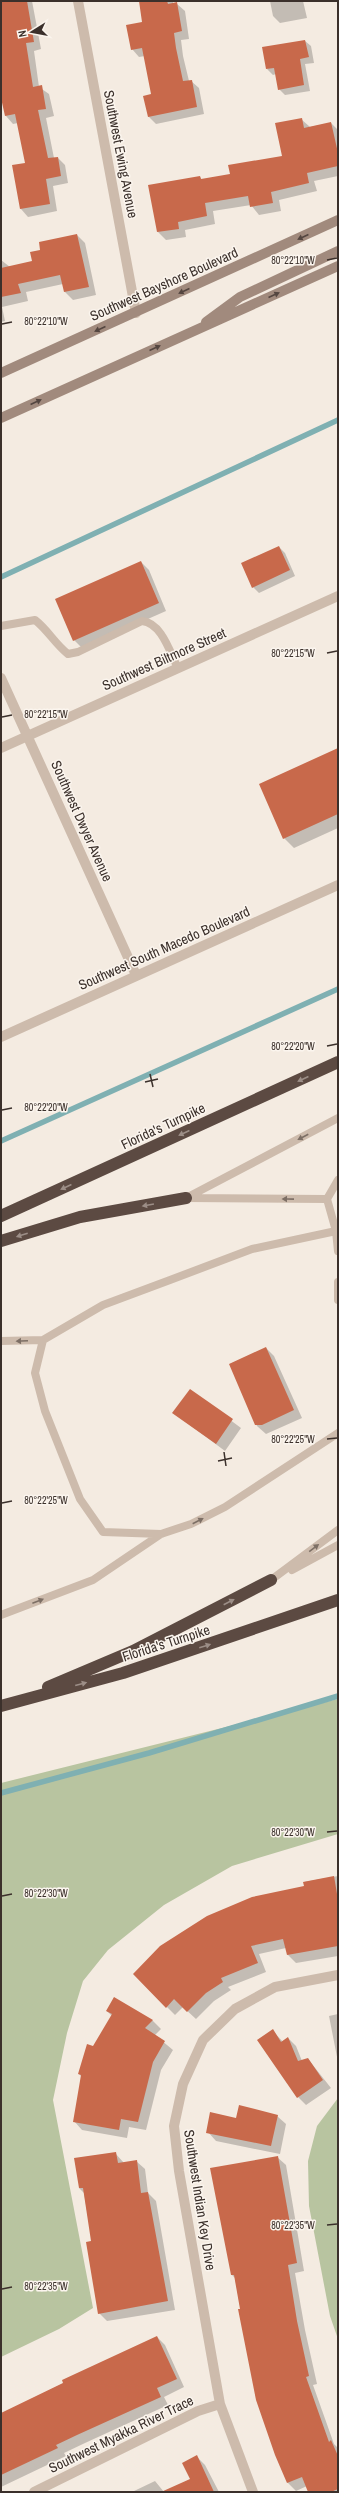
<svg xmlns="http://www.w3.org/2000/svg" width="339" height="2493" font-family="'Archivo Narrow',sans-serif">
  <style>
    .green { fill: #b8c4a0 }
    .shadow { fill: #0003 }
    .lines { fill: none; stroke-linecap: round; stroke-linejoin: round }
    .stream { stroke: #7fb0b2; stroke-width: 5.5 }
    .building { fill: #c8694b }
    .service { stroke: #cdbbac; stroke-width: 8 }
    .minor { stroke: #cdbbac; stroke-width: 10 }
    .secondary { stroke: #a18a7d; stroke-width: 10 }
    .motorway { stroke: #5c4a42; stroke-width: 12 }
    .oneway { fill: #544640 }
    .oneway2 { fill: #9c8e87 }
    .oneway3 { fill: #7d6f65 }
    .ticks { fill: none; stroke: #3b302b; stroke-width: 1.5 }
    .labels { text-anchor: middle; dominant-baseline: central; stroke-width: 3; stroke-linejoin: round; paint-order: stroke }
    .street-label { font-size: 14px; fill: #3b302b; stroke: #fbf5ee }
    .ticks-label { font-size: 10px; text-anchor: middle; fill: #3b302b; stroke: #fbf5ee; stroke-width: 3; stroke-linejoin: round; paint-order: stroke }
  </style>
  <rect width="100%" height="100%" fill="#f4ebe1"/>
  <path class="green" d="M 338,1699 L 338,1834 L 232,1866 L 164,1905 L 108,1950 L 83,1981 L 67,2033 L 53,2100 L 93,2308 L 59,2329 L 1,2357 L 1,1783 Z
    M 338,2098 L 338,2339 L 330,2316 L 309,2206 L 308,2161 L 317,2126 Z"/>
  <path class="shadow" d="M 1,1 L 32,1 L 41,49 L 34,51 L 39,87 L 49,94 L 54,116 L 46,118 L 54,158 L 58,158 L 65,165 L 68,183 L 53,186 L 57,211 L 28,217 L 21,209 L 26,163 L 18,123 L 13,124 L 6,116 L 1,89 Z
    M 140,1 L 173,1 L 173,4 L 177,4 L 185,11 L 189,39 L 181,40 L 183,56 L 189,81 L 191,81 L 199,88 L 204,114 L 156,124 L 148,116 L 152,95 L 145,56 L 139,57 L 132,49 L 144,23 Z
    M 270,1 L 303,1 L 307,18 L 280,23 L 273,16 Z
    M 305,41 L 311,46 L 314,63 L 305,64 L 310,91 L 285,95 L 279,89 L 276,74 L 273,75 L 267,69 Z
    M 301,119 L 310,127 L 331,123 L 338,130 L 338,176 L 314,181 L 317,191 L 279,200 L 281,211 L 259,215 L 251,205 L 213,211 L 215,224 L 185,230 L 186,237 L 166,240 L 158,232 L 150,186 L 200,177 L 202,180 L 231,175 L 283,157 Z
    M 77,235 L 85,243 L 96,295 L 73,300 L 65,292 L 63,284 L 26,292 L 28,301 L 2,307 L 5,321 L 1,322 L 1,260 L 10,267 L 33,262 L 42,251 Z
    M 279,547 L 285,553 L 295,576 L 259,593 L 253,587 Z
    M 141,562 L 149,570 L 166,611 L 82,648 L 74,640 Z
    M 338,749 L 338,828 L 294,848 L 284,838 Z
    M 266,1348 L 274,1356 L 302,1418 L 266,1434 L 257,1426 L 230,1364 Z
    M 190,1390 L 241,1428 L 225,1451 L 174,1413 Z
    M 338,1876 L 338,1956 L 296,1963 L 288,1955 L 286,1948 L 259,1954 L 266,1972 L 228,1987 L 231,1990 L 214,2001 L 196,2019 L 183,2007 L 175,2015 L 134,1974 L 305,1887 L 304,1882 Z
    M 114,1998 L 153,2021 L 161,2029 L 155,2035 L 173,2050 L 161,2070 L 146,2130 L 129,2127 L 127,2138 L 82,2130 L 74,2121 L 82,2077 L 79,2074 L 112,2016 L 107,2011 Z
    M 338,2014 L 338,2062 L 329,2016 Z
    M 273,2031 L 283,2042 L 288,2038 L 296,2046 L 302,2061 L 308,2059 L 331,2088 L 306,2105 L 298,2097 Z
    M 277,2116 L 286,2124 L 280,2154 L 216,2141 L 208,2132 Z
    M 115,2153 L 124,2163 L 136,2161 L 145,2169 L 148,2193 L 156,2201 L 175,2310 L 107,2321 L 99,2313 L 92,2241 L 84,2193 L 79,2188 Z
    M 277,2157 L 286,2165 L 304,2271 L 295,2273 L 305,2330 L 317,2384 L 313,2385 L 334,2444 L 338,2448 L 338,2492 L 309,2492 L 307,2486 L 296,2491 L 288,2483 L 257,2400 L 235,2278 L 232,2275 Z
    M 157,2337 L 165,2345 L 184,2387 L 164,2397 L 168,2405 L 85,2443 L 64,2453 L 66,2456 L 1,2487 L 1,2414 Z
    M 197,2457 L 205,2465 L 219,2492 L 132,2492 L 155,2481 L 164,2492 L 191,2479 Z"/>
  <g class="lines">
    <path class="stream" d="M 1,577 L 338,420
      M 1,1141 L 338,989
      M 1,1793 L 149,1753 L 338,1696"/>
  </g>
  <path class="building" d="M 1,1 L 27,1 L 34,42 L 26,43 L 33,87 L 42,85 L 46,109 L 38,110 L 48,158 L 58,157 L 61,176 L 46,179 L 50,204 L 20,209 L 12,165 L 25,163 L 15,114 L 5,116 L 1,98 Z
    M 139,1 L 167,1 L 168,4 L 177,2 L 182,31 L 174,33 L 176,48 L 183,81 L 192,80 L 197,107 L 148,117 L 143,96 L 151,94 L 142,48 L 131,50 L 126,25 L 142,22 Z
    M 305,40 L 309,57 L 300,59 L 304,85 L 278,90 L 274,68 L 266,69 L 262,47 Z
    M 302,118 L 304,128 L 331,122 L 338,153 L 338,166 L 307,173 L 309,183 L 271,192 L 273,203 L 250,207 L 248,196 L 205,203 L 207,216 L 178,222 L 179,229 L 157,232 L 148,185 L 200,176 L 201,179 L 230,174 L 228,165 L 282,156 L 275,123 Z
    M 77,234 L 89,287 L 64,292 L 60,275 L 18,284 L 21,293 L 1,297 L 1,268 L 32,261 L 30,252 L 40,250 L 39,242 Z
    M 279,546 L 290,570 L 252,588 L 241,563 Z
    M 141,561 L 159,603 L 73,641 L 55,599 Z
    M 338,748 L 338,814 L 283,839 L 259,784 Z
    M 266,1347 L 294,1410 L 262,1425 L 255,1425 L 229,1364 Z
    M 190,1389 L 233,1419 L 216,1444 L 172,1413 Z
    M 334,1876 L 338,1900 L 338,1946 L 287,1955 L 283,1939 L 251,1946 L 258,1963 L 221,1978 L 223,1982 L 206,1993 L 187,2012 L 174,1999 L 166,2008 L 133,1974 L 160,1946 L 207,1916 L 252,1897 L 304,1886 L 303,1882 Z
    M 114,1997 L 153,2020 L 145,2028 L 165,2041 L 153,2062 L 138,2122 L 121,2119 L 119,2130 L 73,2122 L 81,2075 L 78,2074 L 87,2044 L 93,2046 L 112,2014 L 106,2011 Z
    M 273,2029 L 281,2042 L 288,2037 L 298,2061 L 308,2058 L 323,2080 L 297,2098 L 257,2040 Z
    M 239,2105 L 278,2115 L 271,2146 L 206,2133 L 210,2112 L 236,2118 Z
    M 116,2152 L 118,2163 L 137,2160 L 141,2193 L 148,2192 L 168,2301 L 98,2314 L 86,2242 L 91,2241 L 83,2188 L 79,2188 L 74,2158 Z
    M 278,2156 L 297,2263 L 288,2265 L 297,2321 L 309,2376 L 306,2377 L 329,2442 L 331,2440 L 338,2456 L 338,2489 L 331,2492 L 308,2492 L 302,2477 L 287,2483 L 275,2455 L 256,2400 L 238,2309 L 240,2309 L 234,2275 L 231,2275 L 210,2168 Z
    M 157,2336 L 177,2379 L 157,2388 L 161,2397 L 77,2435 L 56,2445 L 58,2448 L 1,2475 L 1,2413 L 63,2383 L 62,2380 Z
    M 197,2455 L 214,2492 L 161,2492 L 190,2479 L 182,2463 Z"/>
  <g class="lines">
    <path class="service" d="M 1,626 L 35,620 C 48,630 55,644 68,654 L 78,652 L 142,621 C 162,623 170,653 178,668
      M 338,1180 L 327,1199 L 336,1231 L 338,1251
      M 186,1198 L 338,1118
      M 187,1198 L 327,1199
      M 338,1282 L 338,1300
      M 1,1341 L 43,1340
      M 161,1534 L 103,1532 L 80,1499 L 45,1411 L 35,1373 L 43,1340 L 103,1305 L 170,1280 L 252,1249 L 336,1231
      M 292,1570 L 338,1545
      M 271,1580 L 338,1530
      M 1,1615 L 93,1580 L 161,1534 L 191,1524 L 225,1507 L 338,1433"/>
    <path class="minor" d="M 78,1 L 136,313
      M 1,678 L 136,975
      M 1,748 L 338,596
      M 1,1037 L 338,885
      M 34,2492 L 198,2411 L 220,2404
      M 253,2492 L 220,2404 L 179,2171 L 174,2126 L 183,2084 L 203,2040 L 235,2009 L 275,1987 L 338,1975"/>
    <path class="secondary" d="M 206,322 L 240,297 L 338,251
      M 1,373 L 338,220
      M 1,418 L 338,266"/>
    <path class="motorway" d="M 1,1216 L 338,1062
      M 1,1241 L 80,1217 L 186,1198
      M 48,1687 L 133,1651 L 271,1580
      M 1,1706 L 123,1673 L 338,1600"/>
  </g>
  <defs><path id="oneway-solid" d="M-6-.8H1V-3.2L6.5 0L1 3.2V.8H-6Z"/></defs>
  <g class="oneway">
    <use href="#oneway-solid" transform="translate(303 237) rotate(155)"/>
    <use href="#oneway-solid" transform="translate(184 291) rotate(155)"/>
    <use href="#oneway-solid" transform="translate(274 295) rotate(-24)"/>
    <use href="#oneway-solid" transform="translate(100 329) rotate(156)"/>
    <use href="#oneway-solid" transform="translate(155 348) rotate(-24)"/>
    <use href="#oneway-solid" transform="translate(36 402) rotate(-25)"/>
  </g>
  <g class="oneway2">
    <use href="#oneway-solid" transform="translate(303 1079) rotate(155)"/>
    <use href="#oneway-solid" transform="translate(184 1133) rotate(155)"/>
    <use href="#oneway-solid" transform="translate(66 1187) rotate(155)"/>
    <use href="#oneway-solid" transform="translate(148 1205) rotate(170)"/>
    <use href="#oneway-solid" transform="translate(22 1235) rotate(163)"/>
    <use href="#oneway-solid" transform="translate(229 1602) rotate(-27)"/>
    <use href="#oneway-solid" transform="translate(205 1646) rotate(-18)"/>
    <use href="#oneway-solid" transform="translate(81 1684) rotate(-15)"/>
  </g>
  <g class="oneway3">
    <use href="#oneway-solid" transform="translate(303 1137) rotate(152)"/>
    <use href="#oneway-solid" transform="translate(288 1199) rotate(-179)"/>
    <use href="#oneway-solid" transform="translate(22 1341) rotate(178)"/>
    <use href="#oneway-solid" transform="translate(198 1521) rotate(-27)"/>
    <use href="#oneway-solid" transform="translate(314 1548) rotate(-37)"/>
    <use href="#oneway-solid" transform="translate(38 1601) rotate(-21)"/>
  </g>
  <path class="ticks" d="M 327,260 L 337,258M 2,324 L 12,322M 327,653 L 337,651M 2,717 L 12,715M 327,1046 L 337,1044M 150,1074 L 153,1087M 145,1082 L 158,1079M 2,1110 L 12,1108M 327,1439 L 337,1438M 224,1452 L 226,1466M 218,1461 L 232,1458M 2,1503 L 12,1501M 327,1832 L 337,1831M 2,1896 L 12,1894M 327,2225 L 337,2224M 2,2289 L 12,2287"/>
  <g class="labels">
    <g class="street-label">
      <text transform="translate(121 154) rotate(79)">Southwest Ewing Avenue</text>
      <text transform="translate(164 284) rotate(-24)">Southwest Bayshore Boulevard</text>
      <text transform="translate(164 659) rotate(-24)">Southwest Biltmore Street</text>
      <text transform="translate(82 821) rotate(66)">Southwest Dwyer Avenue</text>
      <text transform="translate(164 948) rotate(-24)">Southwest South Macedo Boulevard</text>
      <text transform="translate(163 1126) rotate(-25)">Florida's Turnpike</text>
      <text transform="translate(166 1643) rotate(-18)">Florida's Turnpike</text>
      <text transform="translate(200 2200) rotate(81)">Southwest Indian Key Drive</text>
      <text transform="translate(121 2434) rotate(-26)">Southwest Myakka River Trace</text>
    </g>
  </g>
  <g class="ticks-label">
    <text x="293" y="264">80°22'10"W</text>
    <text x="46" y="325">80°22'10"W</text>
    <text x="293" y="657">80°22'15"W</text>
    <text x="46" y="718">80°22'15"W</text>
    <text x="293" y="1050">80°22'20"W</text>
    <text x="46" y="1111">80°22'20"W</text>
    <text x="293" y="1443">80°22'25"W</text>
    <text x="46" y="1504">80°22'25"W</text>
    <text x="293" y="1836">80°22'30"W</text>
    <text x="46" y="1897">80°22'30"W</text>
    <text x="293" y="2229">80°22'35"W</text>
    <text x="46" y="2290">80°22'35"W</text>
  </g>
  <rect width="339" height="2493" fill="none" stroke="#3b302b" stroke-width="4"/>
  <g transform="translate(32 32) rotate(259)" stroke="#fbf5ee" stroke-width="3" paint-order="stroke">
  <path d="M0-3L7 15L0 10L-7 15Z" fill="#3b302b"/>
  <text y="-6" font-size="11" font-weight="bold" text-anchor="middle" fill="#3b302b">N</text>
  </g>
</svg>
